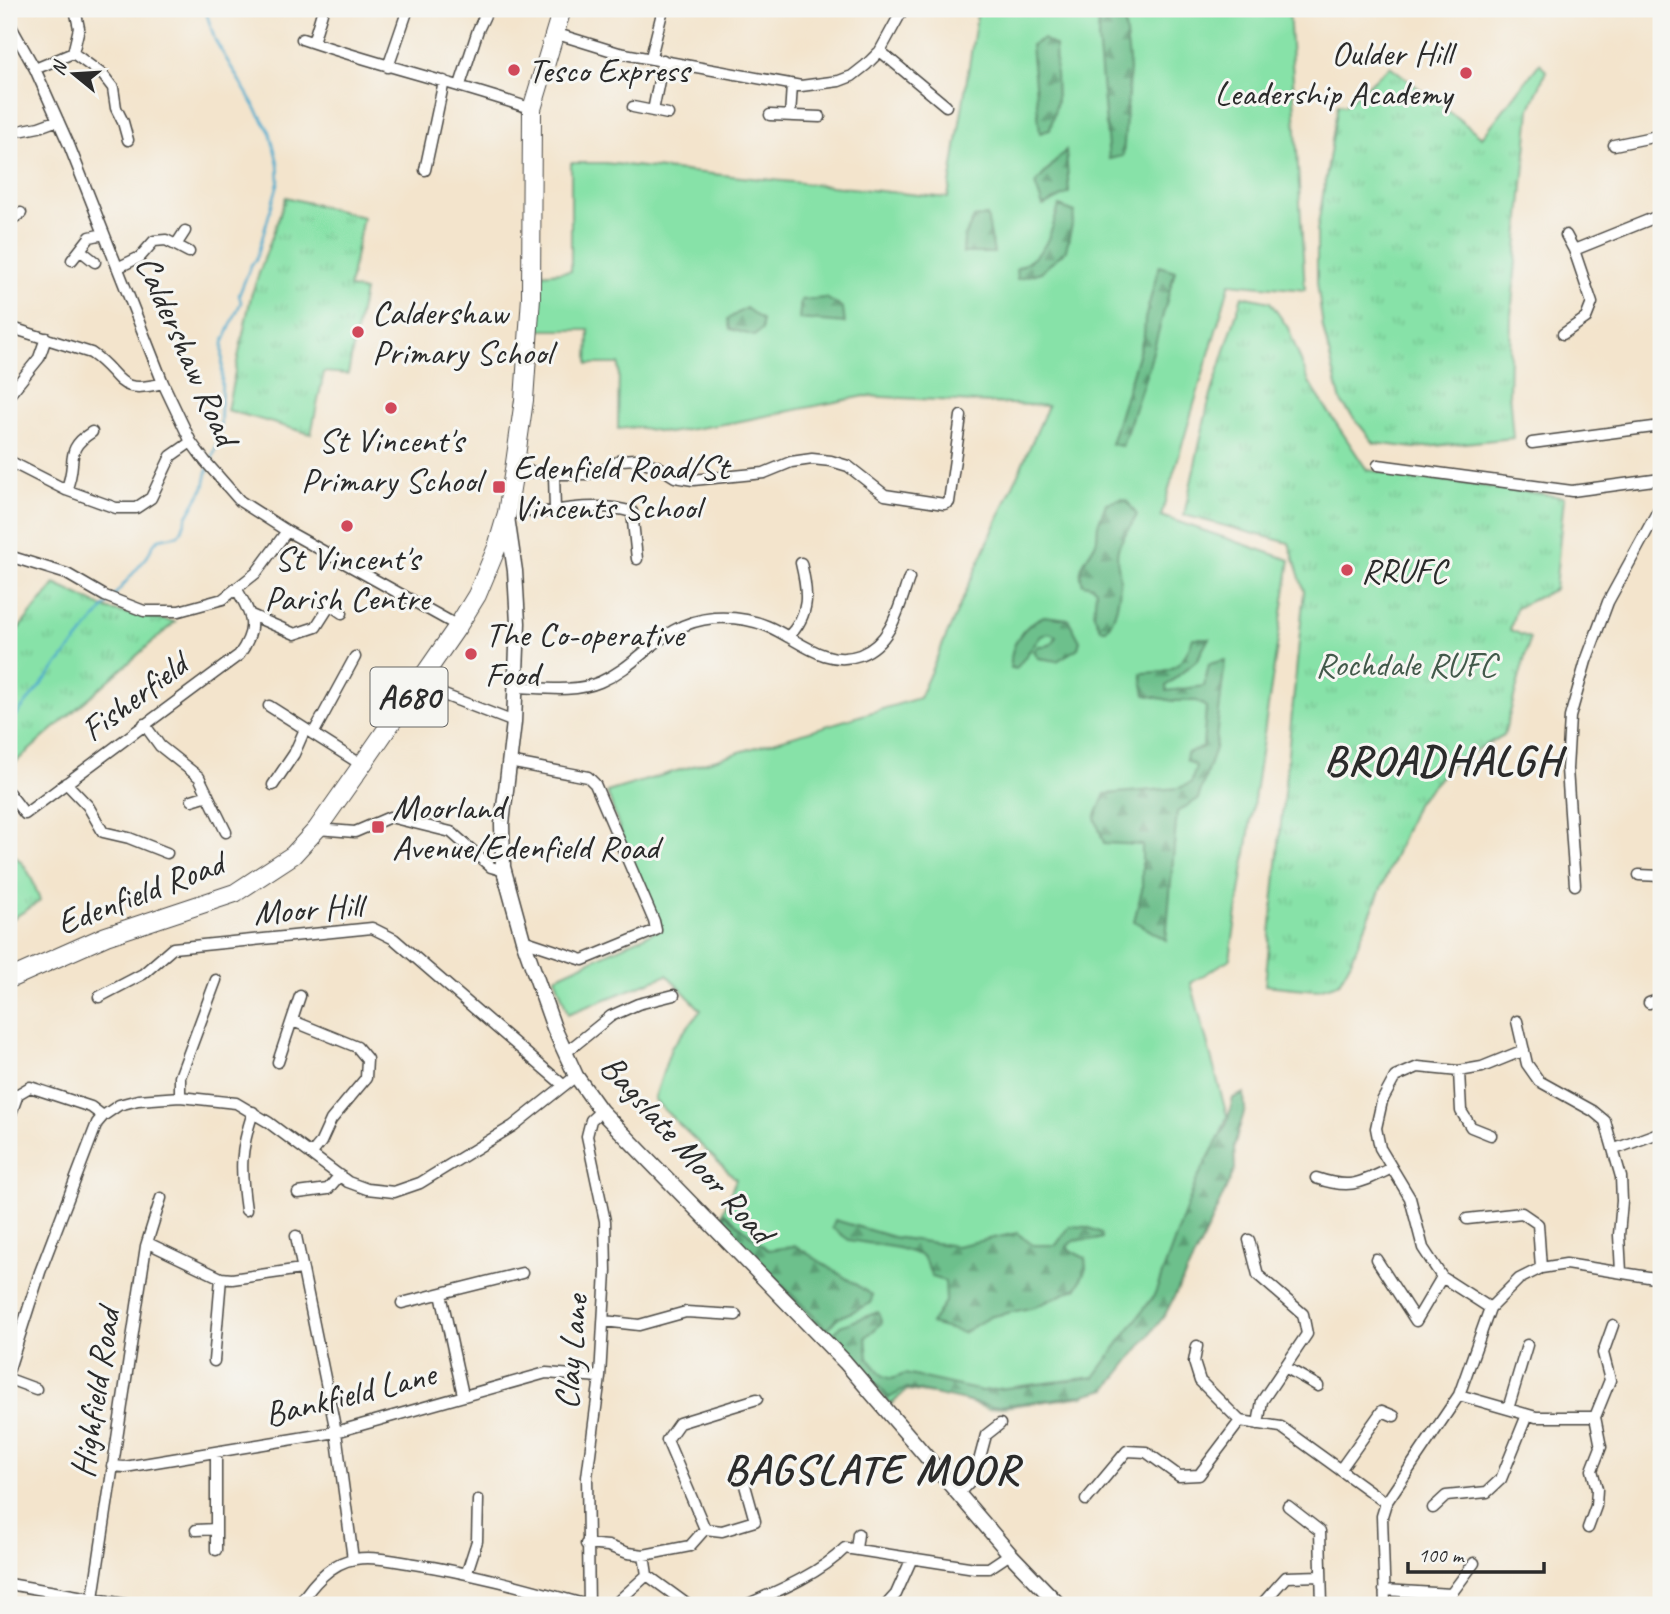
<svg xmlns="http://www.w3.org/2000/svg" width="1670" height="1614" font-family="Caveat,sans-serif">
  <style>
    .grass { fill: #87e2a8; stroke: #59866a; stroke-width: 2 }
    .forest { fill: url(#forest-firs); stroke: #4c765c; stroke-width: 2 }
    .park { fill: url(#park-tufts); stroke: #59866a; stroke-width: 2 }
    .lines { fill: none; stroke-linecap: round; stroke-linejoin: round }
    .stream { stroke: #4eaacc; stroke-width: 2.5 }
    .minor-casing { stroke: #494743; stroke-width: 13 }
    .tertiary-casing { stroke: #494743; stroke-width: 17 }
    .primary-casing { stroke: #494743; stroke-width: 20 }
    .minor { stroke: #fff; stroke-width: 10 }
    .tertiary { stroke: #fff; stroke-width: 14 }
    .primary { stroke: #fff; stroke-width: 18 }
    .poi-dot { fill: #d1495b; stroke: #f6f6f2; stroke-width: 2.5 }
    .labels { text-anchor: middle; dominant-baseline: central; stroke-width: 6; stroke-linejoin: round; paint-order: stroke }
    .shield { fill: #f6f6f2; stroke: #686867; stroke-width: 2 }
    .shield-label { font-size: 33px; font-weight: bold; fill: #2b2b2b }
    .poi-label { font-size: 35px; fill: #2b2b2b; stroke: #f6f6f2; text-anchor: start }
    .street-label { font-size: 35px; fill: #2b2b2b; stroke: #f6f6f2 }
    .park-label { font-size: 35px; fill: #42594a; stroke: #f6f6f2 }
    .district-label { font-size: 42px; font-weight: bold; letter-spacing: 2px; fill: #2b2b2b; stroke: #f6f6f2 }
  </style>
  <defs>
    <pattern id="forest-firs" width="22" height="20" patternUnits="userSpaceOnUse" patternTransform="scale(1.75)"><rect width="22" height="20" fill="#6dc08c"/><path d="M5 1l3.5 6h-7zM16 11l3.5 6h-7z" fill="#5a9c73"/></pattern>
    <pattern id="park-tufts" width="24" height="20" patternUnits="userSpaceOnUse" patternTransform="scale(1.75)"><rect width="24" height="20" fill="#87e2a8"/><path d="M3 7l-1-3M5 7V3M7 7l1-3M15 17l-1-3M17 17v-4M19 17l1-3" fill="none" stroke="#75c291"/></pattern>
  </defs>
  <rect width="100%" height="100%" fill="#f6f6f2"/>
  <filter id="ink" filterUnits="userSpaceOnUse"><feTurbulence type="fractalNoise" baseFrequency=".0143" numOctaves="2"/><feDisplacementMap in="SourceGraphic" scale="14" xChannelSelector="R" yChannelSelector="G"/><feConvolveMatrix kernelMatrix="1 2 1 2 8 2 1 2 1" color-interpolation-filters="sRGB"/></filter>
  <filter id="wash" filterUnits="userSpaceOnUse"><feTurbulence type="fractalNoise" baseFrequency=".00686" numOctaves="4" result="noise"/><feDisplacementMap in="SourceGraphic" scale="28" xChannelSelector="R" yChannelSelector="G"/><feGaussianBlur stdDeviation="1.57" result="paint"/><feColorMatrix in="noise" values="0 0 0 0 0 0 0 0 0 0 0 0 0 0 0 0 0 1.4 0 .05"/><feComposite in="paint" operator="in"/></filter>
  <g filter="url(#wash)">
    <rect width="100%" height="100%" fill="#f3e4cc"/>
    <path class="grass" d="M 978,9 L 1289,9 L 1305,290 L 1230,283 L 1161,516 L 1290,560 L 1230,959 L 1191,983 L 1227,1116 L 1163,1293 L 1085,1396 L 988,1409 L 957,1398 L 907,1390 L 891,1404 L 719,1222 L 736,1179 L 654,1100 L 671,1048 L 701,1010 L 667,975 L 568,1014 L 555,977 L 660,929 L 638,882 L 607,792 L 919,698 L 1048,406 L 865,396 L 736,422 L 668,433 L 636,427 L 618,429 L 619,364 L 588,364 L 589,330 L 539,330 L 539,274 L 571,271 L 571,163 L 605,163 L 948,198 Z"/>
    <path class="forest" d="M 1099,9 L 1123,9 L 1130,69 L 1123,156 L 1109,159 L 1098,38 Z
      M 1043,39 L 1055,46 L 1057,101 L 1050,130 L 1040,133 L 1031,45 Z
      M 1066,150 L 1069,193 L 1043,206 L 1035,184 Z
      M 1059,206 L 1075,212 L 1066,250 L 1041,272 L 1017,279 L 1016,269 C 1048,253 1049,238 1059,206 Z
      M 987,216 L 994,253 L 963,253 L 964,238 L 974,218 Z
      M 1159,266 L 1175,271 L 1149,366 L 1122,446 L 1111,444 L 1144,335 L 1145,319 Z
      M 826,298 L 843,308 L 845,323 L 799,319 L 801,300 Z
      M 746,308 L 762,320 L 762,330 L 754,336 L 730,329 L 728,319 Z
      M 1122,499 L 1127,501 L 1137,515 C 1131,527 1122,536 1118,549 C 1115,561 1120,570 1120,582 C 1120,596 1116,619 1106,629 L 1101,629 L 1094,615 L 1096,590 L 1092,586 L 1083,584 C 1075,567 1089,557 1096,542 C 1098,537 1097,531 1098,525 C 1100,518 1104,510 1106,503 Z
      M 1044,616 L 1068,619 L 1080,641 L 1078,648 L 1057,661 L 1038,658 L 1034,651 L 1038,646 C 1048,646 1053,646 1056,636 L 1049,633 L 1041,636 L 1016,669 L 1011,668 C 1009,645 1023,625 1044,616 Z
      M 1193,638 L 1209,638 L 1197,660 L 1166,686 L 1167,691 L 1204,686 L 1209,664 L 1225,660 L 1215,748 L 1198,799 L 1177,812 L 1166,940 L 1134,921 L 1142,890 L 1142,845 L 1104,843 L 1095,818 L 1105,794 L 1179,788 L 1191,783 L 1196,766 L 1186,760 L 1187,753 L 1203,747 L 1206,707 L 1196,701 L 1173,701 L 1145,695 L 1141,673 C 1172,673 1183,667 1193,638 Z
      M 1244,1093 L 1245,1109 L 1234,1146 L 1235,1169 L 1200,1246 L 1165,1315 L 1107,1389 L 1083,1395 L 992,1407 L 907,1388 L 889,1398 L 833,1335 L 840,1326 L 878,1312 L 882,1323 L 866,1337 L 868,1358 L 883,1376 L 891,1379 L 905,1374 L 982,1391 L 1094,1377 L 1155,1294 L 1197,1179 L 1227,1123 L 1233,1098 Z
      M 725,1213 L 768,1250 L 796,1246 L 872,1295 L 871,1303 L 836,1319 L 827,1330 L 719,1222 Z
      M 835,1220 L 893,1237 L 956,1246 L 1017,1233 L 1033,1245 L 1056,1245 L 1070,1226 L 1087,1227 L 1101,1233 L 1102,1238 C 1089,1244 1078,1233 1067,1247 L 1071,1251 L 1085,1258 L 1086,1268 L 1077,1288 L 1035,1307 L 989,1317 L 963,1333 L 931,1324 L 946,1300 L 945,1281 L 932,1277 L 923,1256 L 898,1248 L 849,1240 L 832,1228 Z"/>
    <path class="park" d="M 1540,63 L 1546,71 L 1530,109 L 1511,316 L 1509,392 L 1513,438 L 1415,448 L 1374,443 L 1341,402 L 1323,328 L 1317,282 L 1317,231 L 1338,104 L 1345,105 L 1390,66 L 1482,137 Z
      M 286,197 L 363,217 L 349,288 L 364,291 L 348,374 L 324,372 L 311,434 L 227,410 L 251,296 Z
      M 1242,296 L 1270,302 L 1288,328 L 1309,382 L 1367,470 L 1564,497 L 1555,589 L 1516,608 L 1510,630 L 1530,638 L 1504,735 L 1454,762 L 1417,802 L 1351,961 L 1339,983 L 1315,990 L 1265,985 L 1304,591 L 1289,543 L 1184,515 L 1208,405 Z
      M 55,584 L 109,610 L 175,622 L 9,768 L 9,625 L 16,632 Z
      M 9,853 C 27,861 34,883 40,901 L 9,921 Z"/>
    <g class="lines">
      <path class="stream" d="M 205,9 L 215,40 L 270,132 L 278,163 L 279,180 L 256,260 L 251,265 L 239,295 L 241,302 L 223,343 L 220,436 L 211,462
        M 113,597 L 147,557 L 154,543 L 159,539 L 178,535 L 182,530 L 187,516 L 204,487 L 208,468
        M 9,724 L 109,602"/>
    </g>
  </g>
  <g filter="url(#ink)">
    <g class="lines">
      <g class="minor-casing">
        <path id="minor" d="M 9,23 L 35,69 L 69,145 L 163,383 L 191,442 L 205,461 L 240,501 L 287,531 L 458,626
          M 554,33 L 619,53 L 801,86 L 839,81 L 852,76 L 866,65 L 880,51 L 903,9
          M 302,39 C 378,65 456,83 532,109
          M 313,42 L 323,9
          M 880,51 L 946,106
          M 73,53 L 79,28 L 75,9
          M 651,57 L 663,9
          M 388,67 L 408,9
          M 35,69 L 73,53 L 103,75 L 113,88 L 116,108 L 123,122 L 128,140
          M 460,85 L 478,30 L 488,9
          M 633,107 L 668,114
          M 653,111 L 663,60
          M 770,115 L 820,117
          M 790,116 L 792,85
          M 9,133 L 39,127 L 58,120
          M 1614,145 L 1657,136 L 1661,151
          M 425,170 L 444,81
          M 9,221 L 21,213
          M 1566,235 L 1574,250
          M 176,245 L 185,231
          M 80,250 L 95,262
          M 72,260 L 90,237 L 104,234
          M 119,267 L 140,257 L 154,241 L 166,240 L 189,252
          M 9,327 L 91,353 C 124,375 114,396 163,383
          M 1563,334 L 1586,318 L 1592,303 L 1574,250 L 1661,215
          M 10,394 L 39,358 L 46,338
          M 1532,443 L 1661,426
          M 9,461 L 66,490 L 116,508 L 136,508 L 151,498 L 171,456 L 191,442
          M 1378,465 L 1572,491 L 1661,479
          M 514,470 L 554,474 L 587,474 L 606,469 L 621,460 L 635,459 L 659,467 L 675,477 L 693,480 L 764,473 L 791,462 L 812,459 L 831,461 L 848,466 L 885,495 L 944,504 L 949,502 L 961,416
          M 554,474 L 555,510
          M 66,490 C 79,461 62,451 92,432
          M 534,514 C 564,509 602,502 632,512 L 637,559
          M 9,556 L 67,574 L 105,596 L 144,611 L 179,611 L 223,599 L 256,573 L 287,531
          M 323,600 L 342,613
          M 251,615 L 295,634 L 316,627 L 330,605
          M 788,637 C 811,614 808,592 801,563
          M 418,685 L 514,722
          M 516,687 C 543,688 574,693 600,682 C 644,663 660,623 714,618 C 732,617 750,619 767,626 C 797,638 824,668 860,655 C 892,643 899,607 909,578
          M 269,706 L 362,765
          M 144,724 L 160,746 L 199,777 L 226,832
          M 313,734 L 355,657
          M 509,762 L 588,777 L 595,784 L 654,921 L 656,930 L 583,960 L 523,940
          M 66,783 L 88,806 L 103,832 L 129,838 L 167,853
          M 273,785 L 294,754 L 305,729
          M 9,793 L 25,814 L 239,655 C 259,627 252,616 236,588
          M 192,800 L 208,795
          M 317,829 L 355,832 L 390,817 L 451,832 L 491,867 L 498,869 L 503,867
          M 1639,875 L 1661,876
          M 1575,885 L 1567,769 L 1570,717 L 1586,661 L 1608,602 L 1661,505
          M 99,997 L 143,974 L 173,948 L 372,928 L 394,939 L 563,1085
          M 1649,1003 L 1661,999
          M 293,1021 L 357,1047 L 367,1059 L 366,1078 L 331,1120 L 321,1142 L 312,1153
          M 1517,1021 L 1527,1064 L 1539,1081 L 1593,1111 L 1605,1121 L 1621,1177 L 1622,1201 L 1619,1235 L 1621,1272
          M 565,1053 L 611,1016 L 638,1004 L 674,995
          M 278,1062 L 300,996
          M 1459,1071 L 1461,1111 L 1471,1127 L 1491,1135
          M 180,1097 L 180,1077 L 216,980
          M 9,1119 L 18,1094 L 30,1087 L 91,1107 L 103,1116
          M 1615,1149 L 1661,1132
          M 1316,1178 C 1351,1190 1360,1183 1392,1168
          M 298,1193 L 328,1189 L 340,1175
          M 246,1210 C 240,1168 240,1152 253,1112
          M 1467,1219 L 1522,1213 L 1538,1224 L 1541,1268
          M 296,1236 L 336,1432 L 353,1559
          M 1249,1240 L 1258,1275 L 1303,1314 L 1307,1334 L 1262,1401 L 1258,1424
          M 148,1243 L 221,1278 L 232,1279 L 301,1269
          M 1376,1259 L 1416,1321 L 1442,1277
          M 441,1294 L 463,1395
          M 402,1303 L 522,1273
          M 1490,1308 L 1442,1277 L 1423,1248 L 1410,1198 L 1380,1148 L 1376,1128 L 1382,1101 L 1395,1077 L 1418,1067 L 1459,1071 L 1482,1067 L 1524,1050
          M 604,1321 L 639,1325 L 686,1312 L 736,1315
          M 1197,1346 L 1194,1362 L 1200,1381 L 1240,1421
          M 214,1361 L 221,1278
          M 1285,1367 L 1318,1386
          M 9,1369 L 40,1272 L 97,1123 L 103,1116 L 119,1105 L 138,1100 L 180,1097 L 236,1103 L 268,1122 L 348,1182 L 367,1189 L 394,1192 L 420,1183 L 513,1126 L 576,1076
          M 9,1379 L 36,1389
          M 1459,1395 L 1536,1417 L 1595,1417
          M 1508,1409 L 1527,1345
          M 1240,1421 L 1281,1427 L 1386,1503
          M 112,1466 L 125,1467 L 336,1432 L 546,1373 L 600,1377
          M 1340,1470 L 1382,1411 L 1394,1416
          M 958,1494 L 975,1476 L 986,1435 L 1000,1424
          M 1086,1500 L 1127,1451 L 1146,1452 L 1179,1476 L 1199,1475 L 1240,1421
          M 1288,1506 L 1320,1531 L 1322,1605
          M 1433,1508 L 1446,1496 L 1487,1492 L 1501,1479 L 1527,1415
          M 1588,1528 L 1596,1506 L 1597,1489 L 1592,1470 L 1601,1447 L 1595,1417 L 1610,1380 L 1603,1353 L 1613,1325
          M 705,1529 L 667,1440 L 679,1423 L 757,1399
          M 196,1530 L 216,1529
          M 586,1544 L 608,1546 L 628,1553 L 644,1555 L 690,1546 L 705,1529 L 722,1531 L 755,1521 L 741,1471
          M 856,1549 L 858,1534
          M 216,1550 L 216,1452
          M 644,1555 L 647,1575 L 688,1605
          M 467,1572 L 477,1541 L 478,1500
          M 9,1584 L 130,1605
          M 1384,1590 L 1451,1594 L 1474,1563
          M 93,1598 L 146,1246 L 161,1198
          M 299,1605 C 311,1586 331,1562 355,1559 C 374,1556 395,1561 414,1564 C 473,1573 529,1589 587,1605
          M 589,1605 L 587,1477 L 600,1377 L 606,1271 L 605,1221 L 587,1136 L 591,1120 L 601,1111
          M 614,1605 L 647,1575
          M 746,1605 C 778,1591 821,1573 845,1548 L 975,1568 L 989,1568 L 1010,1554
          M 886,1605 L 896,1594 L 912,1558
          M 1261,1605 L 1286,1577 L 1321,1576
          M 1385,1605 L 1382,1516 L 1386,1503 L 1459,1395 L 1490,1308 L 1519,1279 L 1541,1268 L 1566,1264 L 1661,1279"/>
      </g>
      <g class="tertiary-casing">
        <path id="tertiary" d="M 507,517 L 515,571 L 518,623 L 514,722 L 502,824 L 503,867 L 523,940 L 554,1028 L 576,1076 L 601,1111 L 845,1362 L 1010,1554 L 1059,1605"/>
      </g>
      <g class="primary-casing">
        <path id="primary" d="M 9,979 L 106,936 L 235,893 L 293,855 L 317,829 L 362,765 L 458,626 L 477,595 L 497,547 L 507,513 L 514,470 L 524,400 L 531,297 L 532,109 L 562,9"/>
      </g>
      <use href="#minor" class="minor"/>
      <use href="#tertiary" class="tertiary"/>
      <use href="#primary" class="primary"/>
    </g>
  </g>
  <g class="poi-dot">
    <circle cx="514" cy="70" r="7"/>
    <circle cx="1466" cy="73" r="7"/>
    <circle cx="358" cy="332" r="7"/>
    <circle cx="391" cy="408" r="7"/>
    <rect x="492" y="480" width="14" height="14" rx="3.5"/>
    <circle cx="347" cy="526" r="7"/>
    <circle cx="1347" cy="570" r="7"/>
    <circle cx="471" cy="654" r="7"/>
    <rect x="371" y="820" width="14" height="14" rx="3.5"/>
  </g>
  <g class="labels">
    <rect class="shield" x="370.5" y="667.5" width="77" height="59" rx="5"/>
    <g class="shield-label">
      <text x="409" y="697">A680</text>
    </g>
    <g class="poi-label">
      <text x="1452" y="53" text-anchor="end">Oulder Hill<tspan x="1452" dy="40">Leadership Academy</tspan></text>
      <text x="528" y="70">Tesco Express</text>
      <text x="372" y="312">Caldershaw<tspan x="372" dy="40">Primary School</tspan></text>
      <text x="391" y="440" text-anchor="middle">St Vincent's<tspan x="391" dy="40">Primary School</tspan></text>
      <text x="513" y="467">Edenfield Road/St<tspan x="513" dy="40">Vincents School</tspan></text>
      <text x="347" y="558" text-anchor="middle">St Vincent's<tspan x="347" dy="40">Parish Centre</tspan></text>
      <text x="1361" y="570">RRUFC</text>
      <text x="485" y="634">The Co-operative<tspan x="485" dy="40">Food</tspan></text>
      <text x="392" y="807">Moorland<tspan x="392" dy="40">Avenue/Edenfield Road</tspan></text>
    </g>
    <g class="street-label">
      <text transform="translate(187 350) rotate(66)">Caldershaw Road</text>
      <text transform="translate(134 697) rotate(-37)">Fisherfield</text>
      <text transform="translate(140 893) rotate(-21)">Edenfield Road</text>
      <text transform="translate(308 909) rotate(-4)">Moor Hill</text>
      <text transform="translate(687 1149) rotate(48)">Bagslate Moor Road</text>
      <text transform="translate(571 1352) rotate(-85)">Clay Lane</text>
      <text transform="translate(95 1393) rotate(-81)">Highfield Road</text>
      <text transform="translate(350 1394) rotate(-14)">Bankfield Lane</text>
    </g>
    <g class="park-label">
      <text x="1406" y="664">Rochdale RUFC</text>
    </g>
    <g class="district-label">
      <text x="1443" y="760">BROADHALGH</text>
      <text x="872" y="1469">BAGSLATE MOOR</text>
    </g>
  </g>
  <rect width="1670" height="1614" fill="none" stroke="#f6f6f2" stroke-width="35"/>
  <g transform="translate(74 74) rotate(288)" stroke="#f6f6f2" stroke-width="5" paint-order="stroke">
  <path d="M0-5L12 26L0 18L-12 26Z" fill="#2b2b2b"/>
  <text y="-10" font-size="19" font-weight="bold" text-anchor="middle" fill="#2b2b2b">N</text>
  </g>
  <path d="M1408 1562v10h136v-10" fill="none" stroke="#2b2b2b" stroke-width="3.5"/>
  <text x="1418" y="1562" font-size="21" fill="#2b2b2b" stroke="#f6f6f2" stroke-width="5" paint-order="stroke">100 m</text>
</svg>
